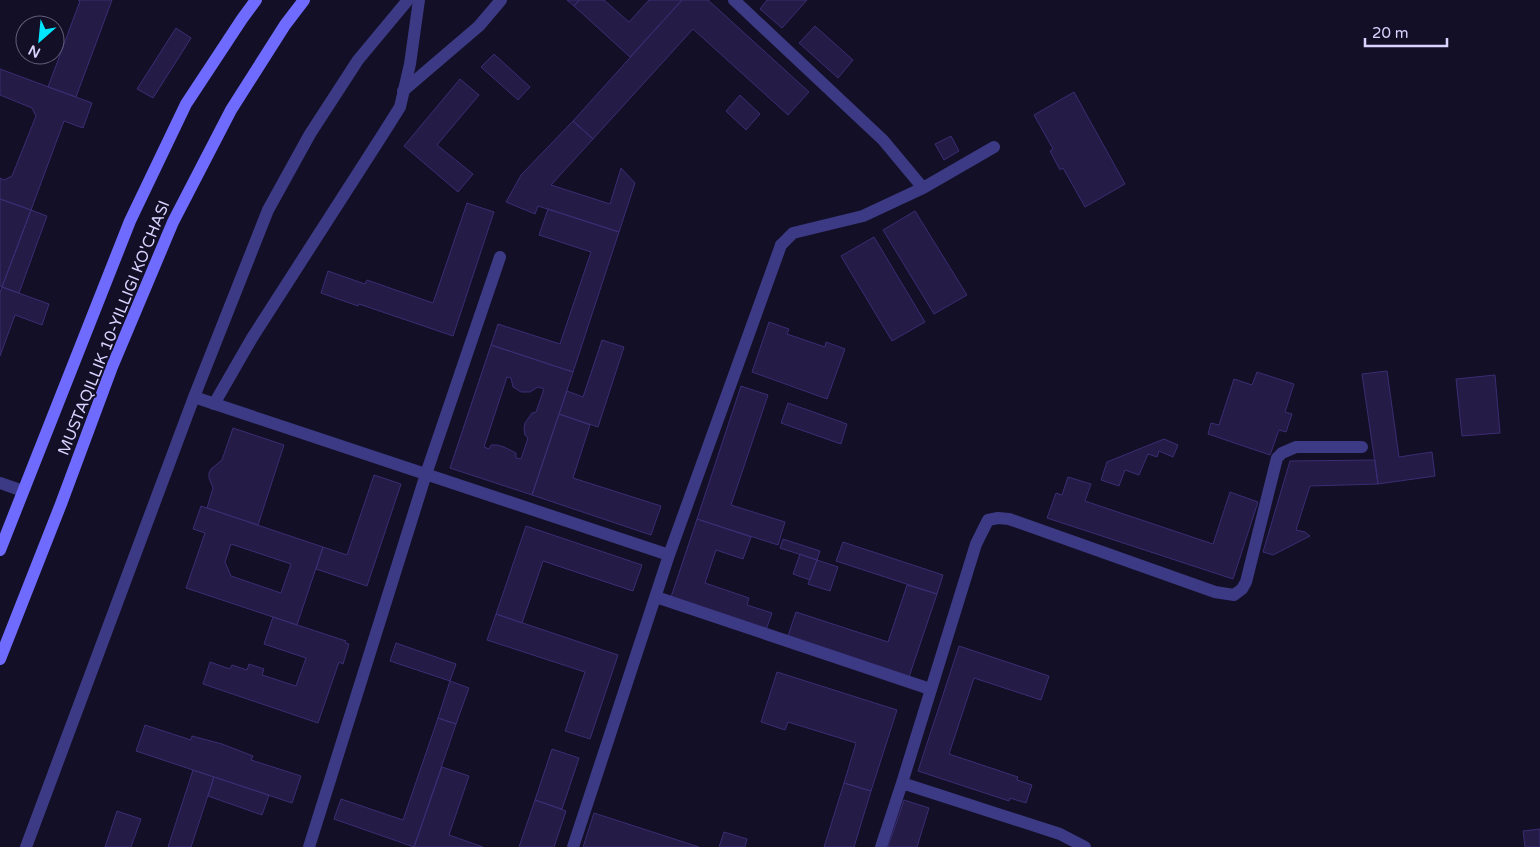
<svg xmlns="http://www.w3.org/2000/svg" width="1540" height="847" font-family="'Varela Round',sans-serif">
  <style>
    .building { fill: #241b47; stroke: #3b2d73; fill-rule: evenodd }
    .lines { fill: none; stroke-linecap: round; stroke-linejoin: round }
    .lane { stroke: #3d3a85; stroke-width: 12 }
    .street { stroke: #3d3a85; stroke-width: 12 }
    .secondary { stroke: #6f6bff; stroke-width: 12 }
    .labels { text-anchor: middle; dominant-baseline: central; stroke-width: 4; stroke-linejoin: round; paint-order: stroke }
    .street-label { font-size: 16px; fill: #d9d4ff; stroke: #130f26 }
  </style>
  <rect width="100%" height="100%" fill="#130f26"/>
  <path class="building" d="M 78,0 L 112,0 L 76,97 L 48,87 L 80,1 Z
    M 567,0 L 579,0 L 574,6 Z
    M 579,0 L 604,0 L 629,22 L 649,0 L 682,0 L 630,57 L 574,6 Z
    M 682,0 L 708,0 L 809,92 L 788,115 L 693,29 L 593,139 L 573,121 Z
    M 767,0 L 807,0 L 782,28 L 760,9 Z
    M 815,26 L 853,60 L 838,78 L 799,43 Z
    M 176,28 L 191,38 L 153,98 L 137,89 Z
    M 494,54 L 530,87 L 518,100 L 481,67 Z
    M 0,69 L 92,103 L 83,128 L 64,121 L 31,210 L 0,199 L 0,178 L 4,180 L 12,176 L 36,116 L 32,108 L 0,95 Z
    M 460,79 L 479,95 L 437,145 L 473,174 L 458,192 L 404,146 Z
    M 1074,92 L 1125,184 L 1085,207 L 1063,168 L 1060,170 L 1050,151 L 1053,149 L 1034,115 Z
    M 740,95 L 760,114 L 746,130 L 726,111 Z
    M 573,121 L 593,139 L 551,185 L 610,204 L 621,168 L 635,183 L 619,232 L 538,206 L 535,214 L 506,202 L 521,175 Z
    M 951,136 L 959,151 L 944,160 L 935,144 Z
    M 0,199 L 31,210 L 2,287 L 0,286 Z
    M 467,203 L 494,212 L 453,336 L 359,304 L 358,306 L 321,293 L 328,271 L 365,284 L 367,280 L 433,303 Z
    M 548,209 L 619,232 L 573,372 L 491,345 L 498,324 L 560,344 L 591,252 L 539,235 Z
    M 31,210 L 47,216 L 19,293 L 2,287 Z
    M 915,211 L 967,295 L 934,314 L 883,230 Z
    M 874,237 L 925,322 L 892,341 L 841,256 Z
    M 2,287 L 49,304 L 42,325 L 15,315 L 0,356 L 0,293 Z
    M 769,322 L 789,329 L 787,334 L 825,347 L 826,342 L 845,349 L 827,399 L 752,372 Z
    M 602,340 L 624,347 L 598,427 L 559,414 L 567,391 L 583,397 Z
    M 491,345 L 573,372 L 532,495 L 450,468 ZM 507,377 L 511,378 L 513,387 L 521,392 L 530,392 L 538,387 L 544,389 L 536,412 L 532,413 L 525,423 L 524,429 L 525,435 L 528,438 L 521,459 L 516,458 L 516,453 L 504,447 L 497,445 L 491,445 L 489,449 L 484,447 Z
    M 1387,371 L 1399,457 L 1432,452 L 1435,476 L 1378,484 L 1362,374 Z
    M 1257,372 L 1294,384 L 1285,412 L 1292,414 L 1286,432 L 1279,430 L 1270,455 L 1208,434 L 1211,423 L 1219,425 L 1234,379 L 1252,385 Z
    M 1495,375 L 1500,433 L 1462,436 L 1456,379 Z
    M 741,386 L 768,395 L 731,505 L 785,522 L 778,545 L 697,519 Z
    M 788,403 L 847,424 L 841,444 L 781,423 Z
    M 559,414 L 590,425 L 573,478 L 661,506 L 651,535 L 532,495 Z
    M 233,428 L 284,445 L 258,525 L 207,508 L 213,488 L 209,478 L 209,473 L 211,469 L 222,460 Z
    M 1164,439 L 1178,445 L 1173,457 L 1159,451 L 1157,457 L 1148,454 L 1139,475 L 1125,470 L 1119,486 L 1101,480 L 1107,462 Z
    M 1375,460 L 1378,484 L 1310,486 L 1296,530 L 1305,532 L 1310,536 L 1273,555 L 1263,552 L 1290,461 Z
    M 374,475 L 401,484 L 367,586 L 316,569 L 323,547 L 347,555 Z
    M 1068,477 L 1091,484 L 1085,501 L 1213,544 L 1230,492 L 1258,502 L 1233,579 L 1047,518 L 1056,493 L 1062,495 Z
    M 201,506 L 323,547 L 297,625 L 186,588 L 205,533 L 193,529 ZM 231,544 L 291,564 L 281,593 L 231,576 L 225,562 Z
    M 697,519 L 751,537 L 743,559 L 716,550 L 705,583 L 749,598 L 747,605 L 772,613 L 766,630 L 670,600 Z
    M 526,526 L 642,565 L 633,591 L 543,561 L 522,623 L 496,614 Z
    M 783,539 L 820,551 L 817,560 L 780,548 Z
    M 843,542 L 943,575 L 937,594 L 836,561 Z
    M 800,554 L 817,560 L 810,580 L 793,574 Z
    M 817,560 L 838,567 L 830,591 L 808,584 Z
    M 907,585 L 937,594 L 909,677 L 788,636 L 796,612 L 888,642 Z
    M 496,614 L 618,655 L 590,739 L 565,731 L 585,672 L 487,640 Z
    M 273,617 L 346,641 L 345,643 L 349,644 L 343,664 L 339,662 L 318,723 L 203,684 L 210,662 L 230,669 L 232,665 L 247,670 L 249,664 L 264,669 L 262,675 L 296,686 L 306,658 L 264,644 Z
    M 396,643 L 456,664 L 450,681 L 390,661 Z
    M 959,646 L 1049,676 L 1041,700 L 974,678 L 949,754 L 1018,777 L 1017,780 L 1032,785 L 1026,803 L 1010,798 L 1009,801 L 918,771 Z
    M 777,672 L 897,710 L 871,791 L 844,783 L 856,743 L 788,722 L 785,730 L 761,722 Z
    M 450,681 L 469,688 L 456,724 L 438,718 Z
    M 438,718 L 456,724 L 414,847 L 334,819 L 341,799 L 403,820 Z
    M 145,725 L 191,740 L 192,736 L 222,744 L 253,756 L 251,760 L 301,776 L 292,803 L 136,751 Z
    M 552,749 L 579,758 L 562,809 L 535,800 Z
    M 442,767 L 469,776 L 449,835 L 483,847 L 414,847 Z
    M 193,770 L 214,777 L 191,847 L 168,847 Z
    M 214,777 L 269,795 L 262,815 L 208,796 Z
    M 844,783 L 871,791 L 854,847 L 824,847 Z
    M 535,800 L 566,811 L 554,847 L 519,847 Z
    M 904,800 L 929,808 L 917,847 L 888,847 Z
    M 117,811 L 141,819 L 131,847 L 105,847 Z
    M 594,813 L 699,847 L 583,847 Z
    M 1540,829 L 1540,847 L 1525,847 L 1523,831 Z
    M 724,832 L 747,839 L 745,847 L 719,847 Z"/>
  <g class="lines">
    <path class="lane" d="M 734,0 L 883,140 L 923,188 L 994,147
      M 403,91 L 479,26 L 501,0
      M 781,245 L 793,233 L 863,216 L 923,188
      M 214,404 L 252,338 L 383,134 L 400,107 L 410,64 L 419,0"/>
    <path class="street" d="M 194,397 L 669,555
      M 0,483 L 23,491
      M 656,597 L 930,689
      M 902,783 L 1060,834 L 1085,847
      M 26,847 L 194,397 L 268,210 L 310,134 L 358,60 L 408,0
      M 309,847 L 426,474 L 500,257
      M 573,847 L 669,555 L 781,245
      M 881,847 L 902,783 L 976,544 L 988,520 L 998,518 L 1009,519 L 1215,592 L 1234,595 L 1242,589 L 1246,582 L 1277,458 L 1282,453 L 1296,447 L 1362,447"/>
    <path class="secondary" d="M 0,550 L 130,221 L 186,104 L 242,19 L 256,0
      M 0,659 L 61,504 L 112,367 L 173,222 L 231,110 L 285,25 L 304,0"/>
  </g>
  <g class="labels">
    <g class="street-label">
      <text transform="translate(114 328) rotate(-68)">MUSTAQILLIK 10-YILLIGI KO'CHASI</text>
    </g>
  </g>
  <g transform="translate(40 40) rotate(207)"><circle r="24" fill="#130f26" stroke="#625e7d"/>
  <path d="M0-4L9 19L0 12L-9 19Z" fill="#00e5ff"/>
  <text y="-8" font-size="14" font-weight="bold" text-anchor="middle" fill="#d9d4ff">N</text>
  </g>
  <path d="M1365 38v8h82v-8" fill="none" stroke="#d9d4ff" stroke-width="2.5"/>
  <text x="1372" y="38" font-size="15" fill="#d9d4ff" stroke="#130f26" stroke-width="4" paint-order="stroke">20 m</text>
</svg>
